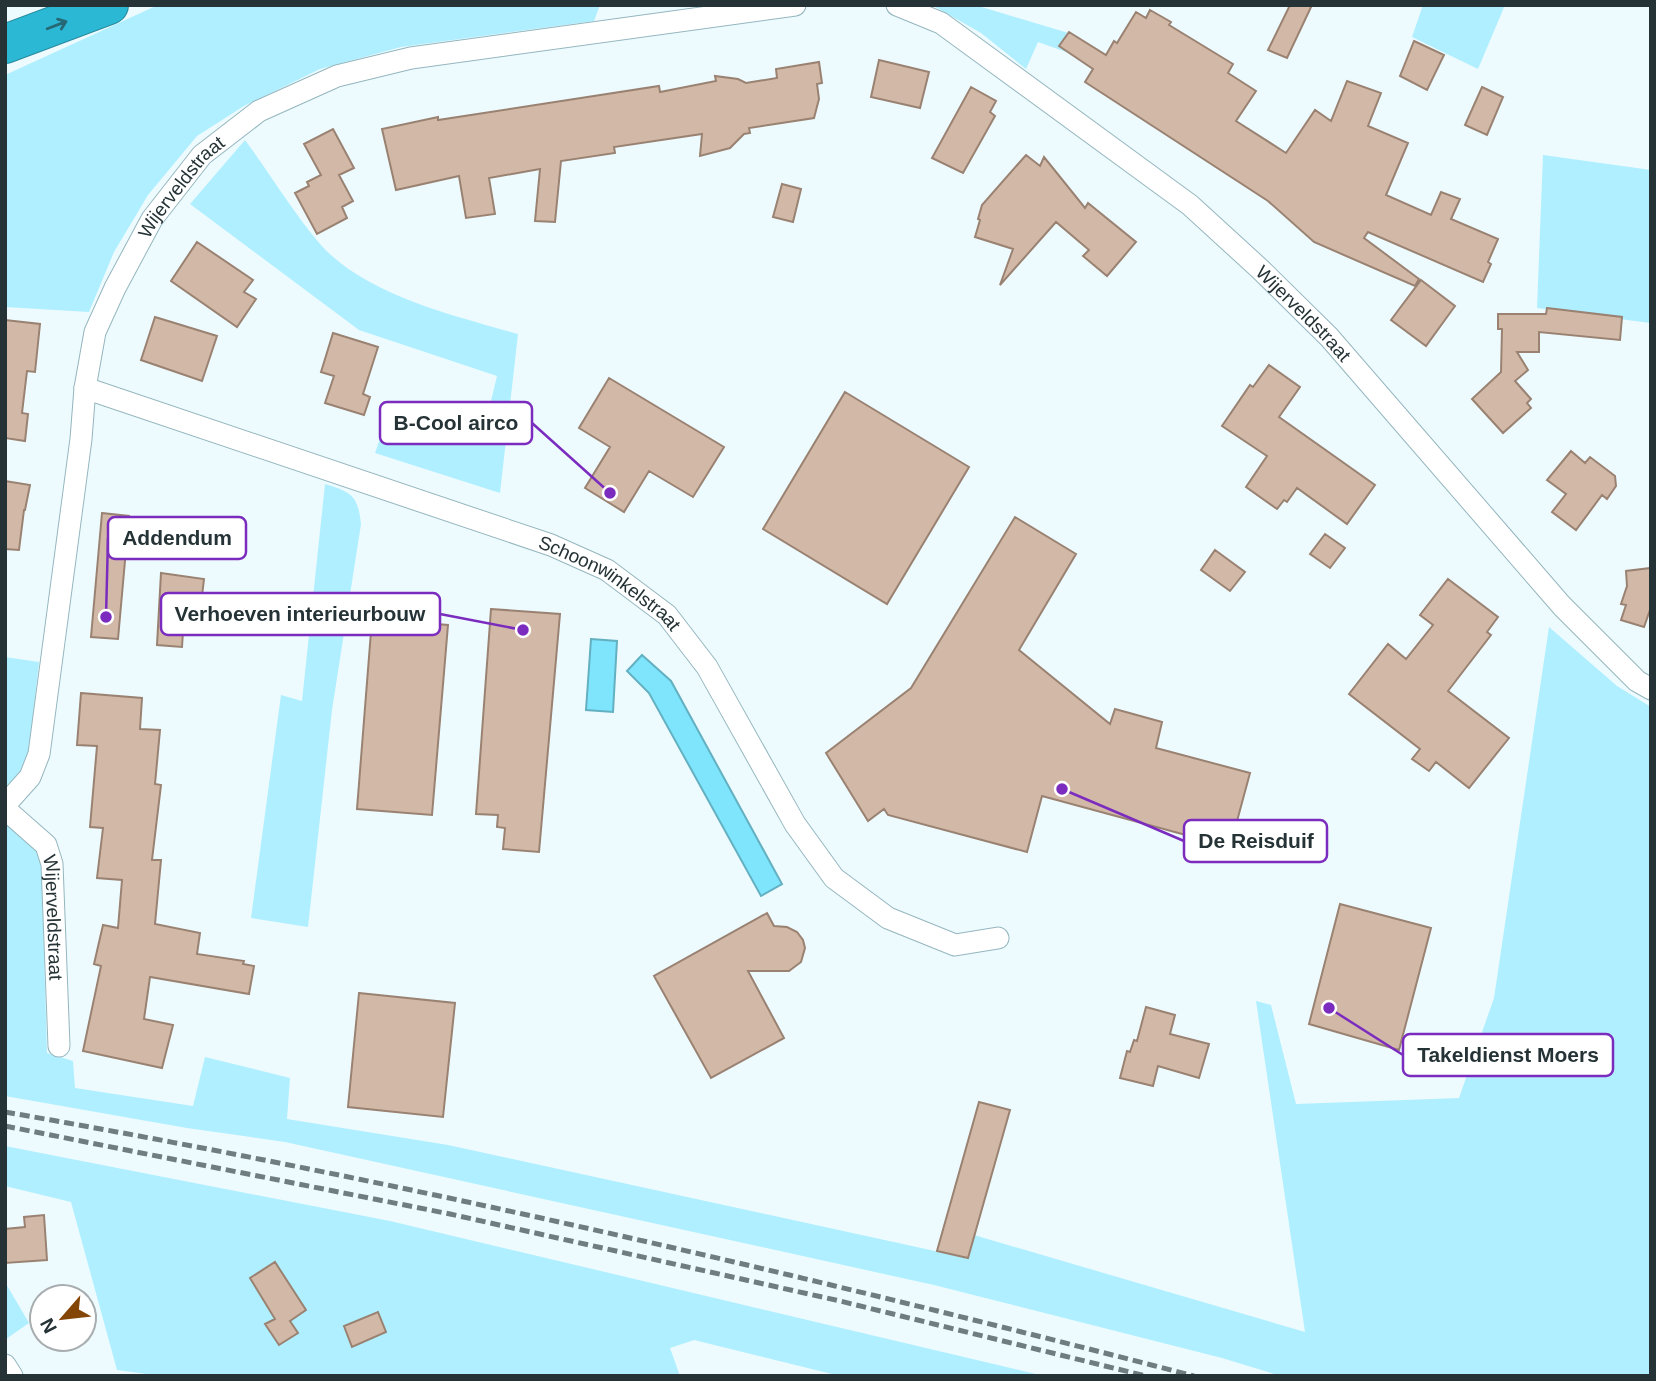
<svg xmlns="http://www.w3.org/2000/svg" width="1656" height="1381" font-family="Arial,sans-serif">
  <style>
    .green { fill: #b0efff }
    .water { fill: #7ee5fd; stroke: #63b0c1; stroke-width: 2 }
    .building { fill: #d2b9a7; stroke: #9a8272; stroke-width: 2 }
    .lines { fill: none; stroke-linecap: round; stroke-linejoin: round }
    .street-casing { stroke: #95b6be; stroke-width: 23 }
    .highway-casing { stroke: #28899d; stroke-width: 40 }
    .street { stroke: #fff; stroke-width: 21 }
    .highway { stroke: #2ab8d4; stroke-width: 38 }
    .rail { stroke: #6f7d80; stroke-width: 5; stroke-dasharray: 10 5; stroke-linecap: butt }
    .oneway { stroke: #276875 }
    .labels { text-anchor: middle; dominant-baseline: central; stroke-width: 5; stroke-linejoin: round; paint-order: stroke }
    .street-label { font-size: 19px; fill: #253336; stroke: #fff }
    .leader { fill: none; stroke: #7b2cbf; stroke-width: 2.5 }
    .callout-dot { fill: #7b2cbf; stroke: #fff; stroke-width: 2.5 }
    .callout { fill: #fff; stroke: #7b2cbf; stroke-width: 2.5 }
    .callout-label { font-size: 21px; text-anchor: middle; font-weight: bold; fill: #253336 }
  </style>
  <rect width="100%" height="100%" fill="#edfbff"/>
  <path class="green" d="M 158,5 L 600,5 L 594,21 L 401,47 L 320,69 L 244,106 L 197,136 L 148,195 L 114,252 L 89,312 L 5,307 L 5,75 Z
    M 932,5 L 975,5 L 1075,35 L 1066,52 L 1038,42 L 1026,69 L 981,33 Z
    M 1423,5 L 1505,5 L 1478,69 L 1412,37 Z
    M 245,140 C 270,174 293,212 320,244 C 365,295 455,316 518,334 L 500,493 L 375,453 L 391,408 L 482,438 L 497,376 L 359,330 L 190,204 Z
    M 1543,155 L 1651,170 L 1651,330 L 1650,323 L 1537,308 Z
    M 325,484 C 352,492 358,496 361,524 L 332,710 L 308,927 L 251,918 L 281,695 L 302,701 Z
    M 1549,627 L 1617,686 L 1651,707 L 1651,1376 L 1281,1376 L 1222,1358 L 934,1285 L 285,1142 L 187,1128 L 5,1096 L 5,821 L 41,856 L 47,1053 L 73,1061 L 75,1088 L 193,1106 L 205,1057 L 290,1078 L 287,1119 L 448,1145 L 967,1258 L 974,1235 L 1305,1332 L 1256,1001 L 1271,1005 L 1296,1104 L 1459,1098 L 1494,998 Z
    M 5,657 L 39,662 L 29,750 L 19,774 L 5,787 Z
    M 5,1146 L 390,1221 L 1044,1376 L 840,1376 L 694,1340 L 670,1348 L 680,1376 L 161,1376 L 117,1370 L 71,1202 L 5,1186 Z
    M 5,1282 L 29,1323 L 6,1339 L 5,1338 Z"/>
  <path class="water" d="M 591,639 L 617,641 L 613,712 L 586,710 Z
    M 642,655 L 671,681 L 782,884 L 761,896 L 649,693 L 627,671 Z"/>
  <path class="building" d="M 1290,5 L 1312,5 L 1287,58 L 1268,50 Z
    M 1150,10 L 1171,22 L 1169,25 L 1233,64 L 1228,73 L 1256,91 L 1236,121 L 1286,153 L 1315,110 L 1331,121 L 1347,81 L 1381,93 L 1368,126 L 1408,143 L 1386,195 L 1431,215 L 1441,192 L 1460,199 L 1451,219 L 1498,239 L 1488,262 L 1491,264 L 1483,282 L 1368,232 L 1364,238 L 1419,279 L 1415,286 L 1314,242 L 1268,201 L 1085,82 L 1093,69 L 1059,46 L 1069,32 L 1106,55 L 1114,41 L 1117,43 L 1136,12 L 1146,18 Z
    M 1414,41 L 1444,55 L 1427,90 L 1400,76 Z
    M 879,60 L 929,72 L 920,108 L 871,97 Z
    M 819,62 L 822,83 L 817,84 L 819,99 L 814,118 L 749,128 L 750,133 L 744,134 L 730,148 L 700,156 L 702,134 L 614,147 L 615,153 L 561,161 L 555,222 L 535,221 L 540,169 L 489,178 L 495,214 L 466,218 L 459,176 L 396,190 L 382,129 L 438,117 L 438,120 L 659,86 L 660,92 L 716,81 L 715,76 L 738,79 L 746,83 L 777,78 L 776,69 Z
    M 971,87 L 996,101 L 990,112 L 995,116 L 963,173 L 932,158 Z
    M 1482,87 L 1503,97 L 1487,135 L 1465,125 Z
    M 333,129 L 354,168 L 339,175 L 353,201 L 342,207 L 347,218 L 317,234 L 295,193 L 309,186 L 307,182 L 321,175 L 304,144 Z
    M 1026,155 L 1040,166 L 1044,157 L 1085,208 L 1088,203 L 1136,242 L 1107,276 L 1083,256 L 1089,250 L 1056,222 L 1000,285 L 1013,249 L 975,237 L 980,220 L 978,219 L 982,205 Z
    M 782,184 L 801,189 L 793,222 L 773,217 Z
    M 197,242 L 253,280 L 244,292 L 256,299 L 237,327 L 171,281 Z
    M 1421,280 L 1455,306 L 1426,346 L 1391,320 Z
    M 1547,308 L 1622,317 L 1620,340 L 1539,332 L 1539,352 L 1517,352 L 1528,370 L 1515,381 L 1531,399 L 1527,403 L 1531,408 L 1503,433 L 1472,399 L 1501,372 L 1502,329 L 1498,329 L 1498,314 L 1546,314 Z
    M 155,317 L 217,336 L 202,381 L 141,360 Z
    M 5,320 L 40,324 L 35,372 L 27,371 L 22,413 L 28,414 L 25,441 L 5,438 Z
    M 333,333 L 378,347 L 363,394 L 370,397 L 364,415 L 325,403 L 334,376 L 321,372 Z
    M 1269,365 L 1300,387 L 1279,417 L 1375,485 L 1347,524 L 1297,488 L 1287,502 L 1284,500 L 1277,509 L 1246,487 L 1267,456 L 1222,426 L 1250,385 L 1253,387 Z
    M 609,378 L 724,447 L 693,497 L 649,471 L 624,512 L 585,488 L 610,447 L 579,428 Z
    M 845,392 L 969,467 L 887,604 L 763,529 Z
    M 1571,451 L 1585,463 L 1590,457 L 1615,476 L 1616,486 L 1607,499 L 1602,495 L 1576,530 L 1552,512 L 1566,494 L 1547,480 Z
    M 5,481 L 30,485 L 25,510 L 24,510 L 19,550 L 5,549 Z
    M 102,513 L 129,516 L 118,639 L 91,637 Z
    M 1015,517 L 1076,554 L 1019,650 L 1110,724 L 1115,709 L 1162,722 L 1156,748 L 1250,773 L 1230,847 L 1042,796 L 1027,852 L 888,815 L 884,809 L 868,821 L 826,753 L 911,688 Z
    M 1325,534 L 1345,548 L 1330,568 L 1310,554 Z
    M 1215,550 L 1245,572 L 1230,591 L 1201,570 Z
    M 1651,568 L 1651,607 L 1644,627 L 1621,620 L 1626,605 L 1621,604 L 1627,586 L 1626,571 Z
    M 161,573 L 204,579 L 201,604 L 185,601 L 182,647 L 157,645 Z
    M 1448,579 L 1498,617 L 1487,632 L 1491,635 L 1448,691 L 1509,738 L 1469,788 L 1436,762 L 1429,771 L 1412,759 L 1420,749 L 1349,694 L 1388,644 L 1406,659 L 1433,625 L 1420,615 Z
    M 491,609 L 560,614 L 539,852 L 503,849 L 505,828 L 497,827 L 498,815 L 476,814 Z
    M 372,619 L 448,625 L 432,815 L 357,809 Z
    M 81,693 L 142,698 L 140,729 L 160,730 L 155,784 L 161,785 L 152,860 L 161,860 L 155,924 L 200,933 L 197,954 L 244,961 L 243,964 L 254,966 L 249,994 L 150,977 L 144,1019 L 173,1025 L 162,1068 L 83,1051 L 101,966 L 94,964 L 103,925 L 118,928 L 122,880 L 97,878 L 103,828 L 90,827 L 97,746 L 77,745 Z
    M 1340,904 L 1431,928 L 1399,1050 L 1309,1024 Z
    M 767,913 L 774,926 L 787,927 L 797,932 L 803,940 L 805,948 L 801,962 L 789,971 L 748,971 L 784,1038 L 711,1078 L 654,976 Z
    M 359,993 L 455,1003 L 443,1117 L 348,1107 Z
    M 1146,1007 L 1175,1015 L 1170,1034 L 1209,1044 L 1199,1078 L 1158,1066 L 1153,1086 L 1120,1078 L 1127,1051 L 1130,1052 L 1134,1040 L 1137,1041 Z
    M 979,1102 L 1010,1110 L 968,1258 L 937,1251 Z
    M 44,1215 L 47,1260 L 5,1263 L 5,1229 L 25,1227 L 24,1217 Z
    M 275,1262 L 306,1310 L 290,1321 L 298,1333 L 279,1345 L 265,1324 L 275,1319 L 250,1278 Z
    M 378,1312 L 386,1332 L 352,1347 L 344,1326 Z"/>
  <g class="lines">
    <g class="street-casing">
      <g id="street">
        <path id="s1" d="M 897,5 L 941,23 L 1190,205 L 1260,269 L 1329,337 L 1562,606 L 1637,681 L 1651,689"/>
        <path id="s2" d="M 85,388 L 551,545 L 607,570 L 667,615 L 707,667 L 795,824 L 834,878 L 888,918 L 955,945 L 998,938"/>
        <path id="s3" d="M 5,805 L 30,777 L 39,754 L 81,439 L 85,388 L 95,332 L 115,288 L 152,219 L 202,155 L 259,111 L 337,76 L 411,58 L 795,5"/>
        <path id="s4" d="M 5,809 L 46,845 L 52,864 L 59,1046"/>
        <path d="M 5,1365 L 12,1376"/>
      </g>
    </g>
    <g class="highway-casing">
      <path id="highway" d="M 5,44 L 109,5"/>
    </g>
    <use href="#street" class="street"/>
    <use href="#highway" class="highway"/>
    <path class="rail" d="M 5,1112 C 405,1181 801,1274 1194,1376
      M 5,1126 L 450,1214 L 840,1301 L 1146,1376"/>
  </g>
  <defs><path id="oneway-shaft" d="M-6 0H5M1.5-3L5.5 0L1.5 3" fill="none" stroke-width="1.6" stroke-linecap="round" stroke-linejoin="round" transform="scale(1.75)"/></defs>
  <use class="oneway" href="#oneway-shaft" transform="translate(57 25) rotate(-21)"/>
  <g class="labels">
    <g class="street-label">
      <text stroke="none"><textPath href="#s3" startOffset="658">Wijerveldstraat</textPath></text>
      <text stroke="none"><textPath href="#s1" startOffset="513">Wijerveldstraat</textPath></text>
      <text stroke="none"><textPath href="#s2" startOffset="562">Schoonwinkelstraat</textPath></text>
      <text stroke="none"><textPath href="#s4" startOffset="128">Wijerveldstraat</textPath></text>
    </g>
  </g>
  <path class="leader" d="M610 493L532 423M106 617L108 538M523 630L440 614M1062 789L1184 841M1329 1008L1403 1055"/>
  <g class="callout-dot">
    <circle cx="610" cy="493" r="7"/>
    <circle cx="106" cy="617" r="7"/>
    <circle cx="523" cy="630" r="7"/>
    <circle cx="1062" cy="789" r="7"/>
    <circle cx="1329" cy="1008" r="7"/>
  </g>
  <g class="callout">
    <rect x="380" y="402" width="152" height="42" rx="7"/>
    <rect x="108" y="517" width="138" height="42" rx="7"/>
    <rect x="161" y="593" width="279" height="42" rx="7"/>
    <rect x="1184" y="820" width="143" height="42" rx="7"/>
    <rect x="1403" y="1034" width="210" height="42" rx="7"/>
  </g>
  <g class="callout-label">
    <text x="456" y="430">B-Cool airco</text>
    <text x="177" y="545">Addendum</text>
    <text x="300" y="621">Verhoeven interieurbouw</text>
    <text x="1256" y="848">De Reisduif</text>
    <text x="1508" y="1062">Takeldienst Moers</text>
  </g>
  <rect width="1656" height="1381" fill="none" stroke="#253336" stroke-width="14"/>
  <g transform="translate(63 1318) rotate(242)"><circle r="33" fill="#ffffff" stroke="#a8adaf" stroke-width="2"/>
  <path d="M0-5L12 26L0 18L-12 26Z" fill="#844607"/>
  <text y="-10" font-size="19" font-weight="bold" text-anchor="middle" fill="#253336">N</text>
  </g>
</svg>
